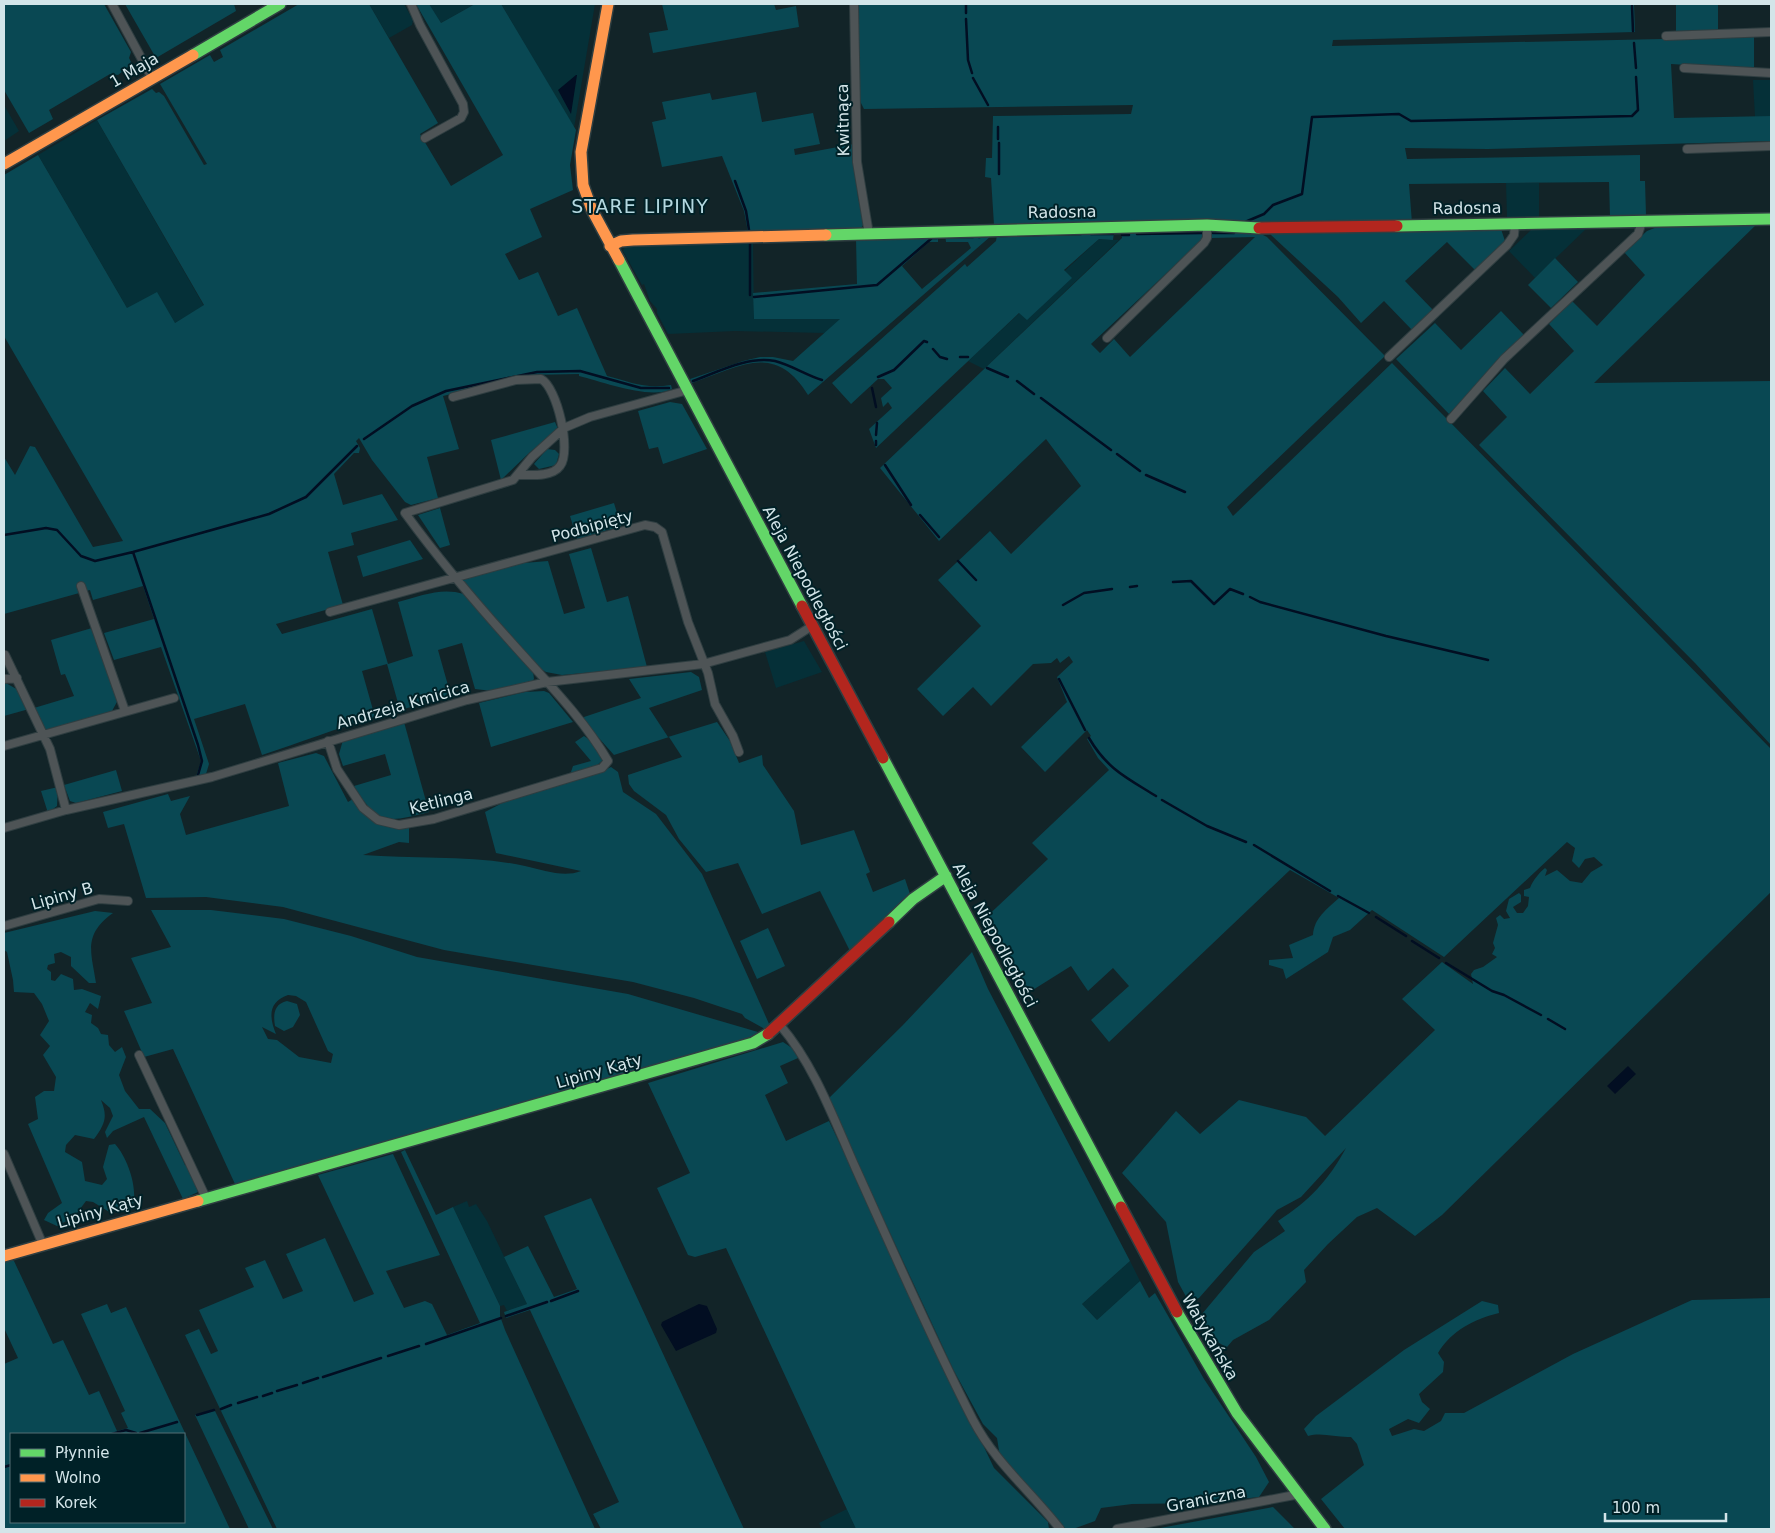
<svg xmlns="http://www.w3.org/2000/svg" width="1775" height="1533" font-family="'DejaVu Sans',sans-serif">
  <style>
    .built { fill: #053038 }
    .green { fill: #094853; fill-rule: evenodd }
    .water { fill: #020e22 }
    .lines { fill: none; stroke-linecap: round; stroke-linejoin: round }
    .stream { stroke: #020e22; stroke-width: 2.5 }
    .street-casing { stroke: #2f3e41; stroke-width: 10 }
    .fast-casing { stroke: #2f3e41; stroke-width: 14 }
    .slow-casing { stroke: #2f3e41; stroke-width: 14 }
    .jam-casing { stroke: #2f3e41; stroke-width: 14 }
    .street { stroke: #4e5456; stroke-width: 8 }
    .fast { stroke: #63d668; stroke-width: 11 }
    .slow { stroke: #ff974d; stroke-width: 11 }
    .jam { stroke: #b3261e; stroke-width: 11 }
    .labels { text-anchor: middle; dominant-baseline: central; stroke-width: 4; stroke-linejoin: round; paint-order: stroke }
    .street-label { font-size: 16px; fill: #d3e5e9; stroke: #002127 }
    .quarter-label { font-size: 19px; letter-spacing: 1px; fill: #b3d7df; stroke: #002127 }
  </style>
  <rect width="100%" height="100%" fill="#122428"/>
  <path class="built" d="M 369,4 L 404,4 L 413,20 L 412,25 L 389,38 Z
    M 416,4 L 475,4 L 441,23 Z
    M 501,4 L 595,4 L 574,128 L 518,33 Z
    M 1753,80 L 1771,80 L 1771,116 L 1755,117 Z
    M 4,105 L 19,131 L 4,141 Z
    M 97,120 L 204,306 L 175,323 L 127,308 L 38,155 Z
    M 1506,183 L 1539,183 L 1539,217 L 1507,217 Z
    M 1587,228 L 1535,278 L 1509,251 L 1531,230 Z
    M 1099,239 L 1119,240 L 984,369 L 968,361 Z
    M 753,242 L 754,319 L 841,319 L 825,333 L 735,331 L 668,334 L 657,313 L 657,309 L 650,301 L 644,284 L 642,285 L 623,251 L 626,243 Z
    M 804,641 L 822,672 L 776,688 L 765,652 Z
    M 467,1201 L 469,1207 L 476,1204 L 487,1221 L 527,1304 L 507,1311 L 504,1305 L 500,1306 L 453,1207 Z
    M 1130,1261 L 1140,1281 L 1097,1320 L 1082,1304 Z
    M 847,1509 L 856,1529 L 822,1529 L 819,1523 Z"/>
  <path class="green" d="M 4,4 L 104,4 L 131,52 L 129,58 L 131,62 L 127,68 L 118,75 L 110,74 L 49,110 L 53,119 L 29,133 L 4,90 Z
    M 125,4 L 234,4 L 236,11 L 156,58 Z
    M 299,4 L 369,4 L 438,123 L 420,134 L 451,186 L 503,155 L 416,4 L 429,4 L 441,23 L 475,4 L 501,4 L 576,130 L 570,165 L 573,190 L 530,209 L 542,237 L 505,254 L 519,280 L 538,272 L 558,316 L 577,308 L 607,376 C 631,382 644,389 671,385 L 672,389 C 650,400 604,382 579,376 L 579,374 L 528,375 L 443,396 L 459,449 L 427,457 L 438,498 L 411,505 L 405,502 L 372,460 L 359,438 L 356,441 L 360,448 L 359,453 L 354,453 L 334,474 L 343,505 L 382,494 L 398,520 L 351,533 L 354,545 L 328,552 L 343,605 L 276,624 L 282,634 L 372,609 L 388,664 L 413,656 L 398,602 C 421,596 441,587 464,594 L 533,671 L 534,679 L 532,682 L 492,691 L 475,689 L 462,643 L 438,650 L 451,696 L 400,710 L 387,664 L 362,671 L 375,717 C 336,728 300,743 262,755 L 245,704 L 194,719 L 209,764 L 206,774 L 196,777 L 201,761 L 161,647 L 114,660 L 104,633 L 154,619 L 143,586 L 93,600 L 90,590 L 4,614 L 4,457 L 15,475 L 30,446 L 35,447 L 93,547 L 123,541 L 4,336 L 4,175 L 38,155 L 127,308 L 157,292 L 175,323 L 204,305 L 97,120 L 152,89 L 156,93 L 159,92 L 164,96 L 204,165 L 207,164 L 160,84 L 210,55 L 214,62 L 223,57 L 220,50 Z
    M 662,4 L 774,4 L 776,10 L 796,6 L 799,27 L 653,53 L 649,33 L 668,30 Z
    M 858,4 L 1634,4 L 1635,32 L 1333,40 L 1332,46 L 1754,37 L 1754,69 L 1671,64 L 1674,118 L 1771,116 L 1771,141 L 1488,149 L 1405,148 L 1407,159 L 1640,155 L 1640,181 L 1645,181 L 1646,215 L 1610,216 L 1609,182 L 1409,184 L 1412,223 L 994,225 L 991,178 L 985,177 L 986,158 L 992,158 L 993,116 L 1131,114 L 1133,105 L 864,109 L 859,99 Z
    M 1676,4 L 1718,4 L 1718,30 L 1676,31 Z
    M 756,92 L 762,122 L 813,113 L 820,144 L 794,149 L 795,155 L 854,144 L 858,198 L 863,216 L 863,225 L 860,230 L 748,232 L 744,211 L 722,156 L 662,167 L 652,122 L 666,119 L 662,102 L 710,93 L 712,100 Z
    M 1759,222 L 1594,383 L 1771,381 L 1771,745 L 1695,663 L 1479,445 L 1507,417 L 1483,391 L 1505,368 L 1530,394 L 1574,351 L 1549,324 L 1572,301 L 1597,326 L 1645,275 L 1624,252 L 1647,231 L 1662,225 Z
    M 1203,228 L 1204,238 L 1091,344 L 1100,353 L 1114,339 L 1130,357 L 1255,237 L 1211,238 L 1212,231 L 1259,233 L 1267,237 L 1385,356 L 1227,507 L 1233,516 L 1392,363 L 1771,749 L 1771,892 L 1442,1215 L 1415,1236 L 1377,1208 L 1357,1217 L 1328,1244 L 1304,1270 L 1306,1282 L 1269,1320 L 1233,1340 L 1227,1347 C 1211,1340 1204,1331 1202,1314 L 1254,1252 L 1285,1231 L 1278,1221 C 1310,1200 1328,1181 1346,1148 L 1301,1197 L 1277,1210 L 1199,1298 L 1189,1302 L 1178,1282 L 1166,1222 L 1122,1173 L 1176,1111 L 1200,1134 L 1239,1100 L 1306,1117 L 1325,1136 L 1435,1030 L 1402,999 L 1442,962 L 1473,984 L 1471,974 L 1474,970 L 1483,967 L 1497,957 L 1492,954 L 1495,948 L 1493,943 L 1498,925 L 1496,918 L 1500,915 L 1504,919 L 1510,918 L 1506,911 L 1509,899 L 1519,893 L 1521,895 L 1521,902 L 1513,907 L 1517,913 L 1523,913 L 1528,906 L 1529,897 L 1524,896 L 1524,890 L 1530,888 C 1533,880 1539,873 1545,868 L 1547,870 L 1545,876 L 1557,870 L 1570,881 L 1582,883 L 1591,872 L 1603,865 L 1594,857 L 1585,859 L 1579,868 L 1572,861 L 1575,848 L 1567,842 L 1444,957 L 1372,910 L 1350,930 L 1333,937 L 1328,952 L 1286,979 L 1283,969 L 1269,965 L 1269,960 L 1293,958 L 1289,945 L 1313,935 C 1314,918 1327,909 1339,898 L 1290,870 L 1109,1042 L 1091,1020 L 1129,986 L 1113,968 L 1088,991 L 1071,966 L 1020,998 L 1016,983 L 981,922 L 1048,859 L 1032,843 L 1109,770 L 1098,758 L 1087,739 L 1091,736 L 1087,730 L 1045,772 L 1021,747 L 1067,702 L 1057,677 L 1073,662 L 1069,656 L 1060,663 L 1057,658 L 1051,663 L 1033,664 L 991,706 L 973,687 L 943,716 L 917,689 L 981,626 L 938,580 L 990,531 L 1011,554 L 1081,486 L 1046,439 L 939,541 L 880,468 L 1122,238 L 1121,232 Z
    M 1501,229 L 1505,241 L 1475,270 L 1447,242 L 1405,281 L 1433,310 L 1412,330 L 1384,301 L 1361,323 L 1338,297 L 1271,235 L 1271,232 Z
    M 1114,232 L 1113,240 L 1099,239 L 1064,270 L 1072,278 L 1027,320 L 1019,313 L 876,448 L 869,429 L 892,408 L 888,402 L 883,407 L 881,398 L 892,388 L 884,379 L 878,379 L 851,404 L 832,383 L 965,264 L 967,267 L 996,241 L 997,235 Z
    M 945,234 L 991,236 L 808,395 C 775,341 739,367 692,383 L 690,379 L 743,361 L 760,357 L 773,357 L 793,361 L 840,319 L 754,319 L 753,293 L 857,284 L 856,239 L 938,236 L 938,242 L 929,242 L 902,266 L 922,289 L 971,248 L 968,242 L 946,242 Z
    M 1555,258 L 1578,282 L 1551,308 L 1528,285 Z
    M 1501,311 L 1524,335 L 1449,414 L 1396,359 L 1435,323 L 1461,350 Z
    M 670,402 L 682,404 L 707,449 L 663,464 L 658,447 L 649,449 L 638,411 Z
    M 555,422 L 558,429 L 529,453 L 501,480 L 491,440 Z
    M 547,449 L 555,450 L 559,454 L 556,465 L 539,469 L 534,464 Z
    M 614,503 L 621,526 L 577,539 L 570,516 Z
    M 440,508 L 450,545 L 440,548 L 418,515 Z
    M 410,540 L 423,559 L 363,577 L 357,556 Z
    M 591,548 L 607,602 L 628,596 L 647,667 L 562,675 L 546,672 L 535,665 L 463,581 L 463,578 L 512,564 L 548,561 L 564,614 L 585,608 L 569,554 Z
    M 92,628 L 118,700 L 112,711 L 49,730 L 44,729 L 34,708 L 74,696 L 65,674 L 61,675 L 51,640 Z
    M 691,672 L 699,677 L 702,690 L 649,708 L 668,737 L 717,722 L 730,741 L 739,763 L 762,755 L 763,765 L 794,811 L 801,845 L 854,830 L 870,872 L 866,874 L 873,892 L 905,879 L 910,894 L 850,951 L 820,891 L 762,914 L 738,863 L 706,872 L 679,839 L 666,815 L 634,791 L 629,784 L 628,775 L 682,757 L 669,737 L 614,755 L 581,718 L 641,698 L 629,679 Z
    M 4,682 L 20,691 L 29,709 L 4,716 Z
    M 544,691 L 549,693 L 573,722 L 491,747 L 479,703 L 525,692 Z
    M 404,722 L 429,812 C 386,823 378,825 354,786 L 391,775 L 385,754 L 343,766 L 339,754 L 343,740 Z
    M 584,736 C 593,742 600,749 603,760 L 596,766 L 570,775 L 573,766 L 591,761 L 575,742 Z
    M 316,753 L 324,756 L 348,802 L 353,799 C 370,822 381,827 409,827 L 409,843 L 399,842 L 363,855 C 415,859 475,855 525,866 C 544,870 563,878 581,871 L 496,853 L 485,812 L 508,800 L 603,771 L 611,767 L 618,772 L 623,792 L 656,814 L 702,874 L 770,1026 L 765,1029 L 745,1018 L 742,1014 L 694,998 L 633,982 L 444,950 L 283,907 L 206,897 L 146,898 L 124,824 L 108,828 L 103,812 L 168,794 L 171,801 L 190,796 L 180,814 L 186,835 L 289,806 L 278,763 Z
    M 116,770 L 122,791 L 76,803 L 70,801 L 64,785 Z
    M 58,787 L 57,806 L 48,813 L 41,791 Z
    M 151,910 L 211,910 L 284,919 L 351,936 L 417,957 L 628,994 L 758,1032 L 743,1043 L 235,1184 L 173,1049 L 144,1057 L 124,1011 L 152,1003 L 131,958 L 171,947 ZM 288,995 L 296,996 L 306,1002 L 328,1051 L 333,1054 L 331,1063 L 299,1057 L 277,1040 L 268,1039 L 262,1027 L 276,1034 C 269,1017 268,1002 288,995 Z
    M 95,911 L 113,913 C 83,935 91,951 96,983 L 89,983 L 71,966 L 71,957 L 61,952 L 54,954 L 55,963 L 48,965 L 47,969 L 51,972 L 51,980 L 55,981 L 61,974 L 73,979 L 74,990 L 82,989 L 101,996 L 98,1009 L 90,1003 L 85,1012 L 92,1015 L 91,1023 L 98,1028 L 101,1034 L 108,1035 L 109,1045 L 115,1052 L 122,1047 L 126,1057 L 119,1075 L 125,1091 L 139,1109 L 150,1109 L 165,1123 L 185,1165 L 190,1168 L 198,1192 L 183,1199 L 144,1117 L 113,1131 L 107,1138 L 105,1132 L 113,1116 L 110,1108 L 101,1100 C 108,1117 105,1124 94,1139 L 75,1135 L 66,1145 L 65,1152 L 82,1162 L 85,1181 L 102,1185 L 107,1179 L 103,1167 L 109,1145 L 115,1144 C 128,1158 139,1191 132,1208 L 111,1213 L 93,1202 L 86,1201 L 74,1217 L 57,1226 L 44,1220 L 48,1213 L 62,1203 L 28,1124 L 38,1119 L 35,1097 L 44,1091 L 54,1091 L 56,1077 L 43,1055 L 50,1046 L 40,1035 L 49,1021 L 42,1004 L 34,993 L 14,992 L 13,980 L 7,952 L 4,950 L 4,933 Z
    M 768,928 L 785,966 L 757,979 L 740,941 Z
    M 972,952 L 988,989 L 1130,1261 L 1082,1304 L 1097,1320 L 1140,1281 L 1149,1298 L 1155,1293 L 1204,1379 L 1256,1457 L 1269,1482 L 1259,1497 L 1204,1503 L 1132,1504 L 1101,1508 L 1095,1521 L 1073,1529 L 1066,1529 L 1000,1457 L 997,1438 L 983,1424 L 953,1369 L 828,1099 L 903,1025 Z
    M 287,1001 L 297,1004 L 300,1015 L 293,1027 L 284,1031 L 275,1026 C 273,1014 274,1004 287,1001 Z
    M 783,1042 L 792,1048 L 798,1058 L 780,1066 L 788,1083 L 765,1095 L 786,1141 L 829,1121 L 994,1468 L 1048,1522 L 1049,1529 L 856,1529 L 726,1248 L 695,1257 L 688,1255 L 657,1188 L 690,1173 L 648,1083 Z
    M 405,1150 L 436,1215 L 453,1207 L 500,1306 L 500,1316 L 505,1330 L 595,1529 L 277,1529 L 185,1335 L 199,1329 L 211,1354 L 218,1351 L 199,1310 L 254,1287 L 245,1268 L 265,1260 L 283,1299 L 303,1291 L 286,1254 L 325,1238 L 354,1302 L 374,1294 L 318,1175 L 393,1154 L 440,1255 L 386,1271 L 404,1308 L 425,1301 L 432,1304 L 447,1335 L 480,1323 L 401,1152 Z
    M 591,1198 L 744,1529 L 601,1529 L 593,1514 L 619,1502 L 530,1310 L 506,1318 L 504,1312 L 527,1304 L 504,1257 L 528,1246 L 554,1297 L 577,1289 L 544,1216 Z
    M 10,1259 L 14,1261 L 53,1344 L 63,1340 L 89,1395 L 99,1391 L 117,1431 L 128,1428 L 121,1413 L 125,1411 L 81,1314 L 107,1304 L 111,1313 L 126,1307 L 230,1529 L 4,1529 L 4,1364 L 18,1358 L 4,1328 L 4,1261 ZM 11,1434 L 184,1434 L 184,1522 L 11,1522 Z
    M 1771,1298 L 1771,1529 L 1345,1529 L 1321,1499 L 1364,1465 L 1357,1444 L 1351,1437 C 1336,1438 1323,1432 1308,1436 L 1304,1429 L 1316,1416 L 1404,1350 L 1482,1301 L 1498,1305 L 1499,1313 C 1474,1319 1451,1331 1438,1353 L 1444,1362 L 1443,1372 L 1419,1394 L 1422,1402 L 1430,1409 L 1419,1423 L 1408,1419 L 1389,1429 L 1392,1436 L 1414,1429 L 1424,1431 L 1441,1421 L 1445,1413 L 1464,1413 L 1573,1354 L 1692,1300 Z
    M 214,1409 L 273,1529 L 249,1529 L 195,1415 Z
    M 1273,1507 L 1295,1529 L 1155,1529 Z"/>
  <path class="water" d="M 576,75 L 577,75 L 571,114 L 558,90 Z
    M 1628,1066 L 1636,1074 L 1615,1094 L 1607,1086 Z
    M 699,1304 L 707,1306 L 717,1329 L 716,1333 L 676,1351 L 661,1325 L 662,1322 Z"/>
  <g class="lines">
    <path class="stream" d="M 1632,6 L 1633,31
      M 966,13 L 966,4
      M 966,19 L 968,60 L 972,73
      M 1634,43 L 1636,68
      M 973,78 L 988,105
      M 998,127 L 998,139
      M 999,143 L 999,174
      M 735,181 L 746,211 L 749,230
      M 1245,222 L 1264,214 L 1273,205 L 1302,194 L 1312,117 L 1399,114 L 1411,121 L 1632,116 L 1638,110 L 1636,77
      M 1213,233 L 1234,233
      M 999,234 L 1000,236 L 1081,234
      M 1091,234 L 1113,234
      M 1137,234 L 1202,233
      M 1122,235 L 1129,235
      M 947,237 L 973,237
      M 979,237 L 987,236
      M 750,243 L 750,295
      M 754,297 L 877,285 L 932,238 L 937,238
      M 933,349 L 940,357 L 947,359
      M 960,357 L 968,357
      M 987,368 L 1008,377
      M 878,377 L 894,370 L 924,341 L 927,342
      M 693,381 C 718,372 747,356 775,361 C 791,365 806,375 822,380
      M 1017,381 L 1034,394
      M 872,388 L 876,407
      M 1041,398 L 1111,450
      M 876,435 L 877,423
      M 364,439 L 412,406 L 446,391 L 537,372 L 580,371 L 641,388 L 669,388
      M 876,441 L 876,445
      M 1117,454 L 1140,471
      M 885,465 L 911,505
      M 1146,475 L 1185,492
      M 920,515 L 939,537
      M 4,535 L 46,528 L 57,530 L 81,556 L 95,561 L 133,552 L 269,514 L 306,497 L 357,446
      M 133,552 L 198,745 L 202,761 L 198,775
      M 958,561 L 976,580
      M 1173,582 L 1191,581 L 1214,604 L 1230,589 L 1243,594
      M 1130,587 L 1137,586
      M 1250,597 L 1260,602 L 1386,636 L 1488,660
      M 1063,605 L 1084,593 L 1112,589
      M 1059,679 L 1085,730
      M 1089,738 C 1107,769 1127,778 1156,796
      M 1162,800 L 1207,826 L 1246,842
      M 1254,845 L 1330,891
      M 1338,896 L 1369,913
      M 1376,917 L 1406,936
      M 1412,941 L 1439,958
      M 1446,963 L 1492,991 L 1504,995 L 1541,1015
      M 1548,1019 L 1565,1029
      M 551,1301 L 578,1291
      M 506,1316 L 547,1302
      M 426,1344 L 501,1318
      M 388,1356 L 419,1346
      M 323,1377 L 381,1358
      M 303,1383 L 318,1378
      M 277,1391 L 297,1385
      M 263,1396 L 272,1393
      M 238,1403 L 257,1397
      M 221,1409 L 231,1405
      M 197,1415 L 214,1410
      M 140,1433 L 177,1422
      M 112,1434 L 126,1430 L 136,1433
      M 4,1467 L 11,1465"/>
    <g class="street-casing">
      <path id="street" d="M 112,4 L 152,78
        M 411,4 L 420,25 L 463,104 L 464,112 L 461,118 L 425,138
        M 854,4 L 857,162 L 869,234
        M 1666,36 L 1771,32
        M 1684,68 L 1771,73
        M 1687,149 L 1771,146
        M 1107,338 L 1204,243 L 1207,238 L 1207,225
        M 1389,357 L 1507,245 L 1514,235 L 1515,224
        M 453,397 L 516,380 L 541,379 C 557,387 572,451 560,466 C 552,477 531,475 519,475
        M 1451,419 L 1504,359 L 1638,234 L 1642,222
        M 81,586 L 125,711
        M 330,612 L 645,525 L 655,527 L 662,532 L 688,622 L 708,673 L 715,704 L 733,736 L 739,752
        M 5,655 L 50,749 L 66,810
        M 4,679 L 17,678
        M 328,741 L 337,769 L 363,808 L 378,820 L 399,825 L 434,819 L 602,768 L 608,761 C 583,718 545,680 512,643 C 474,601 438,558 405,513 L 513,480 L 532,457 L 564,428 L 590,417 L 688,390
        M 4,746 L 174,698
        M 4,828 L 66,810 L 212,777 L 467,700 L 547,682 L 703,664 L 790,640 L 812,626
        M 4,926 L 99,899 L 128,901
        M 780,1025 C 815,1066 834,1120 856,1169 C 894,1253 931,1338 973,1420 C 996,1464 1031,1491 1060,1529
        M 139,1055 L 206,1198
        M 4,1154 L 43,1245
        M 1117,1529 L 1300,1494"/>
    </g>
    <g class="fast-casing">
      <path id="fast" d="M 193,55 L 280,4
        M 1397,226 L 1771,219
        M 826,235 L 1207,225 L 1259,228
        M 619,260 L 802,606
        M 883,758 L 1121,1207
        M 889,922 L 913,899 L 946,876
        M 198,1201 L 753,1043 L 768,1034
        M 1177,1312 L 1237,1413 L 1325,1529"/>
    </g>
    <g class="slow-casing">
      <path id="slow" d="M 608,4 L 581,152 L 583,185 L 592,210 L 619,260
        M 4,164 L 193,55
        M 610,246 L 621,241 L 633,240 L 826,235
        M 4,1256 L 198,1201"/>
    </g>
    <g class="jam-casing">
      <path id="jam" d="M 1259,228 L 1397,226
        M 802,606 L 883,758
        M 768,1034 L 889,922
        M 1121,1207 L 1177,1312"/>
    </g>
    <use href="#street" class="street"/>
    <use href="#fast" class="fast"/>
    <use href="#slow" class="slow"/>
    <use href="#jam" class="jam"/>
  </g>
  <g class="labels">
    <g class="street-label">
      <text transform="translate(134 70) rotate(-30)">1 Maja</text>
      <text transform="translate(843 120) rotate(-91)">Kwitnąca</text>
      <text transform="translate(1467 208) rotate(-1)">Radosna</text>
      <text transform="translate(1062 212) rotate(-1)">Radosna</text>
      <text transform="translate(592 526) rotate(-15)">Podbipięty</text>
      <text transform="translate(805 578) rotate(62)">Aleja Niepodległości</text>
      <text transform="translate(403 705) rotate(-16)">Andrzeja Kmicica</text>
      <text transform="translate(441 801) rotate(-14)">Ketlinga</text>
      <text transform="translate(62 896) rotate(-16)">Lipiny B</text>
      <text transform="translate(995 935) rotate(62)">Aleja Niepodległości</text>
      <text transform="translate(599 1071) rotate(-16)">Lipiny Kąty</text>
      <text transform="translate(100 1211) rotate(-16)">Lipiny Kąty</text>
      <text transform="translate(1210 1337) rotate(60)">Watykańska</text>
      <text transform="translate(1206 1499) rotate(-11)">Graniczna</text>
    </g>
    <g class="quarter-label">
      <text x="640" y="206">STARE LIPINY</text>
    </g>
  </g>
  <rect width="1775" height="1533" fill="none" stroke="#d3e5e9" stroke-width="10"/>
  <rect x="10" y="1433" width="175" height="90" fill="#002127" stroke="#546f75"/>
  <rect x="20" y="1449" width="25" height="8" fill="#63d668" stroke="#546f75"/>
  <text x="55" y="1458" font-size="15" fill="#d3e5e9">Płynnie</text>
  <rect x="20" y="1474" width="25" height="8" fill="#ff974d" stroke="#546f75"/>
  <text x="55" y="1483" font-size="15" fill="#d3e5e9">Wolno</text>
  <rect x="20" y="1499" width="25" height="8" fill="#b3261e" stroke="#546f75"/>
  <text x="55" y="1508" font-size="15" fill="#d3e5e9">Korek</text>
  <path d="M1605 1513v8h121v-8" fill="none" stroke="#d3e5e9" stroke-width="2.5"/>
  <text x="1612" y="1513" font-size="15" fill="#d3e5e9" stroke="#002127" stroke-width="4" paint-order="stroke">100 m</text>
</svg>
